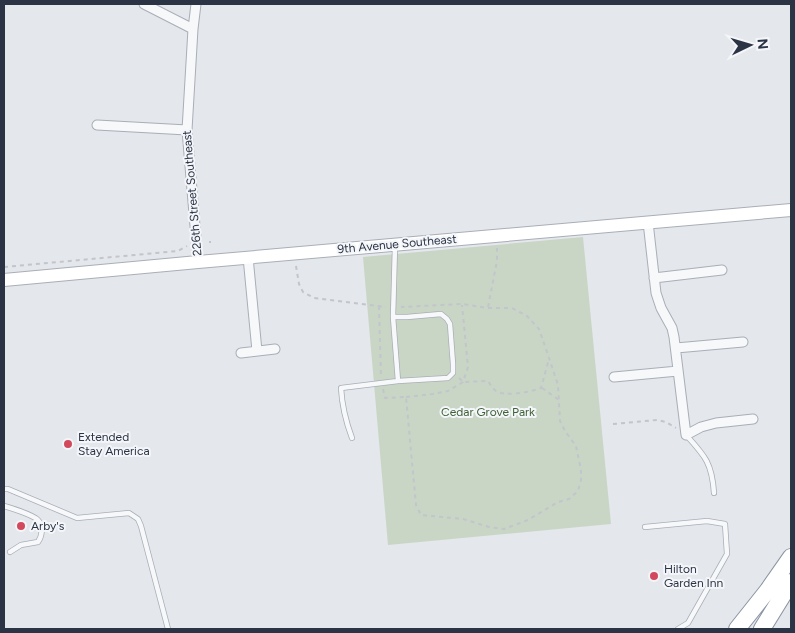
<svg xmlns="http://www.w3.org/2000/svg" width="795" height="633" font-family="Figtree,sans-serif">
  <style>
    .green { fill: #c9d6c5 }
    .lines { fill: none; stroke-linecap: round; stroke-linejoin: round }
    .service-casing { stroke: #a9aeb7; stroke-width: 6 }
    .minor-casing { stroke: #a9aeb7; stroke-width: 11 }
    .secondary-casing { stroke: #a9aeb7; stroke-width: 14 }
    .motorway-casing { stroke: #8b94a3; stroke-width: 18 }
    .path { stroke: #c2c5cb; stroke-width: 2; stroke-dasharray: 4 4; stroke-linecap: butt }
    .service { stroke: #f7f8fa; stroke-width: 4.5 }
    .minor { stroke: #f7f8fa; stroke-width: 9 }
    .secondary { stroke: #fff; stroke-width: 12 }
    .motorway { stroke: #fff; stroke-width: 16 }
    .poi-dot { fill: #d1495b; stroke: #f4f6f9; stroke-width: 2 }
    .labels { text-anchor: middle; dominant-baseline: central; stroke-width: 4; stroke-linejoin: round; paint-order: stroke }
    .street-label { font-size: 12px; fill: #2b3445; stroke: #f4f6f9 }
    .park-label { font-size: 12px; fill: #3f6138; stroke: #f4f6f9 }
    .poi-label { font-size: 12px; fill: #2b3445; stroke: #f4f6f9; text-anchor: start }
  </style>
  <rect width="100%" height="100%" fill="#e4e7ec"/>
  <path class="green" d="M 583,237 L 611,524 L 388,545 L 363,257 Z"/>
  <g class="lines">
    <g class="service-casing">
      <path id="service" d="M 395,246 L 393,317 L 398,381
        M 686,435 C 705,456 712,463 714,493
        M 352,438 C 346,422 342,406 341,388 L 398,381 L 448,378 L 453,373 L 453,364 L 450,324 L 447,319 L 441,314 L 407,317 L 393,317
        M 4,489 L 8,489 L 77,518 L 129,513 L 138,519 L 141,526 L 168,629
        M 4,506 C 11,508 33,515 38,520 C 44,526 42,536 38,542 L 21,545 L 10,552
        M 645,527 L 707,521 L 725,524 L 727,554 L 688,623 L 678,629"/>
    </g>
    <g class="minor-casing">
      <path id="minor" d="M 144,4 L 193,29
        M 196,4 L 193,29 L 187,130 L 198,262
        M 97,125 L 187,130
        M 648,222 L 656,293 L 661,308 L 672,328 L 674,337 L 686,435 L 701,427 L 716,423 L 753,419
        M 248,257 L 257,351
        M 654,278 L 722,270
        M 676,348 L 743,342
        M 241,353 L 275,349
        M 614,377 L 678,371"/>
    </g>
    <g class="secondary-casing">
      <path id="secondary" d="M 4,280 L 198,262 L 791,210"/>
    </g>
    <g class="motorway-casing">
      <path id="motorway" d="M 737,629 L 768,590 L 791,557
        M 762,629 L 791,582"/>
    </g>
    <path class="path" d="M 209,242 L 211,242
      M 296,266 L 299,284 L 303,292 L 314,298 L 386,307
      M 4,267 L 178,251 L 187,246
      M 379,306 L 381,377
      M 488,307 L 497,261 L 497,248
      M 459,378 L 463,382 L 488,381 C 490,384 492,388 496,391 C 504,397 531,392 541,388 L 549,359
      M 542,388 L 559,400
      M 383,389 L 385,398 L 406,397 L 416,505 L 421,515 L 463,519 L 489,527 L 504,529 L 528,520 L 558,502 L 569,499 L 578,491 L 581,480 L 581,470 L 576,446 L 565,431 L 560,421 L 558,385 L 546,349 L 539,329 L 527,316 L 512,308 L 488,308 L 462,304 L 401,307
      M 406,397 L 433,394 L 448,391 L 463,382 L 468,367 L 462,305
      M 613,424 L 657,420 L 666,422 L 676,428"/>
    <use href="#service" class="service"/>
    <use href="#minor" class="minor"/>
    <use href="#secondary" class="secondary"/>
    <use href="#motorway" class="motorway"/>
  </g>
  <g class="poi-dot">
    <circle cx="68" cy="444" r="5"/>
    <circle cx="21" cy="526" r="5"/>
    <circle cx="654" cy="576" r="5"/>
  </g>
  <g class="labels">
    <g class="street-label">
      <text transform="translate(192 193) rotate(-95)">226th Street Southeast</text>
      <text transform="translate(397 244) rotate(-5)">9th Avenue Southeast</text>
    </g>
    <g class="park-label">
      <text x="488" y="412">Cedar Grove Park</text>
    </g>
    <g class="poi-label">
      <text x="78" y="437">Extended<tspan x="78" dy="14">Stay America</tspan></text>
      <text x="31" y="526">Arby's</text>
      <text x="664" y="569">Hilton<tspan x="664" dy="14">Garden Inn</tspan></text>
    </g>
  </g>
  <rect width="795" height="633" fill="none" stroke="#2b3445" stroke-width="10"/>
  <g transform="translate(750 45) rotate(85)" stroke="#f4f6f9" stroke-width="4" paint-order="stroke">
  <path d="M0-4L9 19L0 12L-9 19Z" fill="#2b3445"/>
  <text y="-8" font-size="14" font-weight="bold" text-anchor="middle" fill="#2b3445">N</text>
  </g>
</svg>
